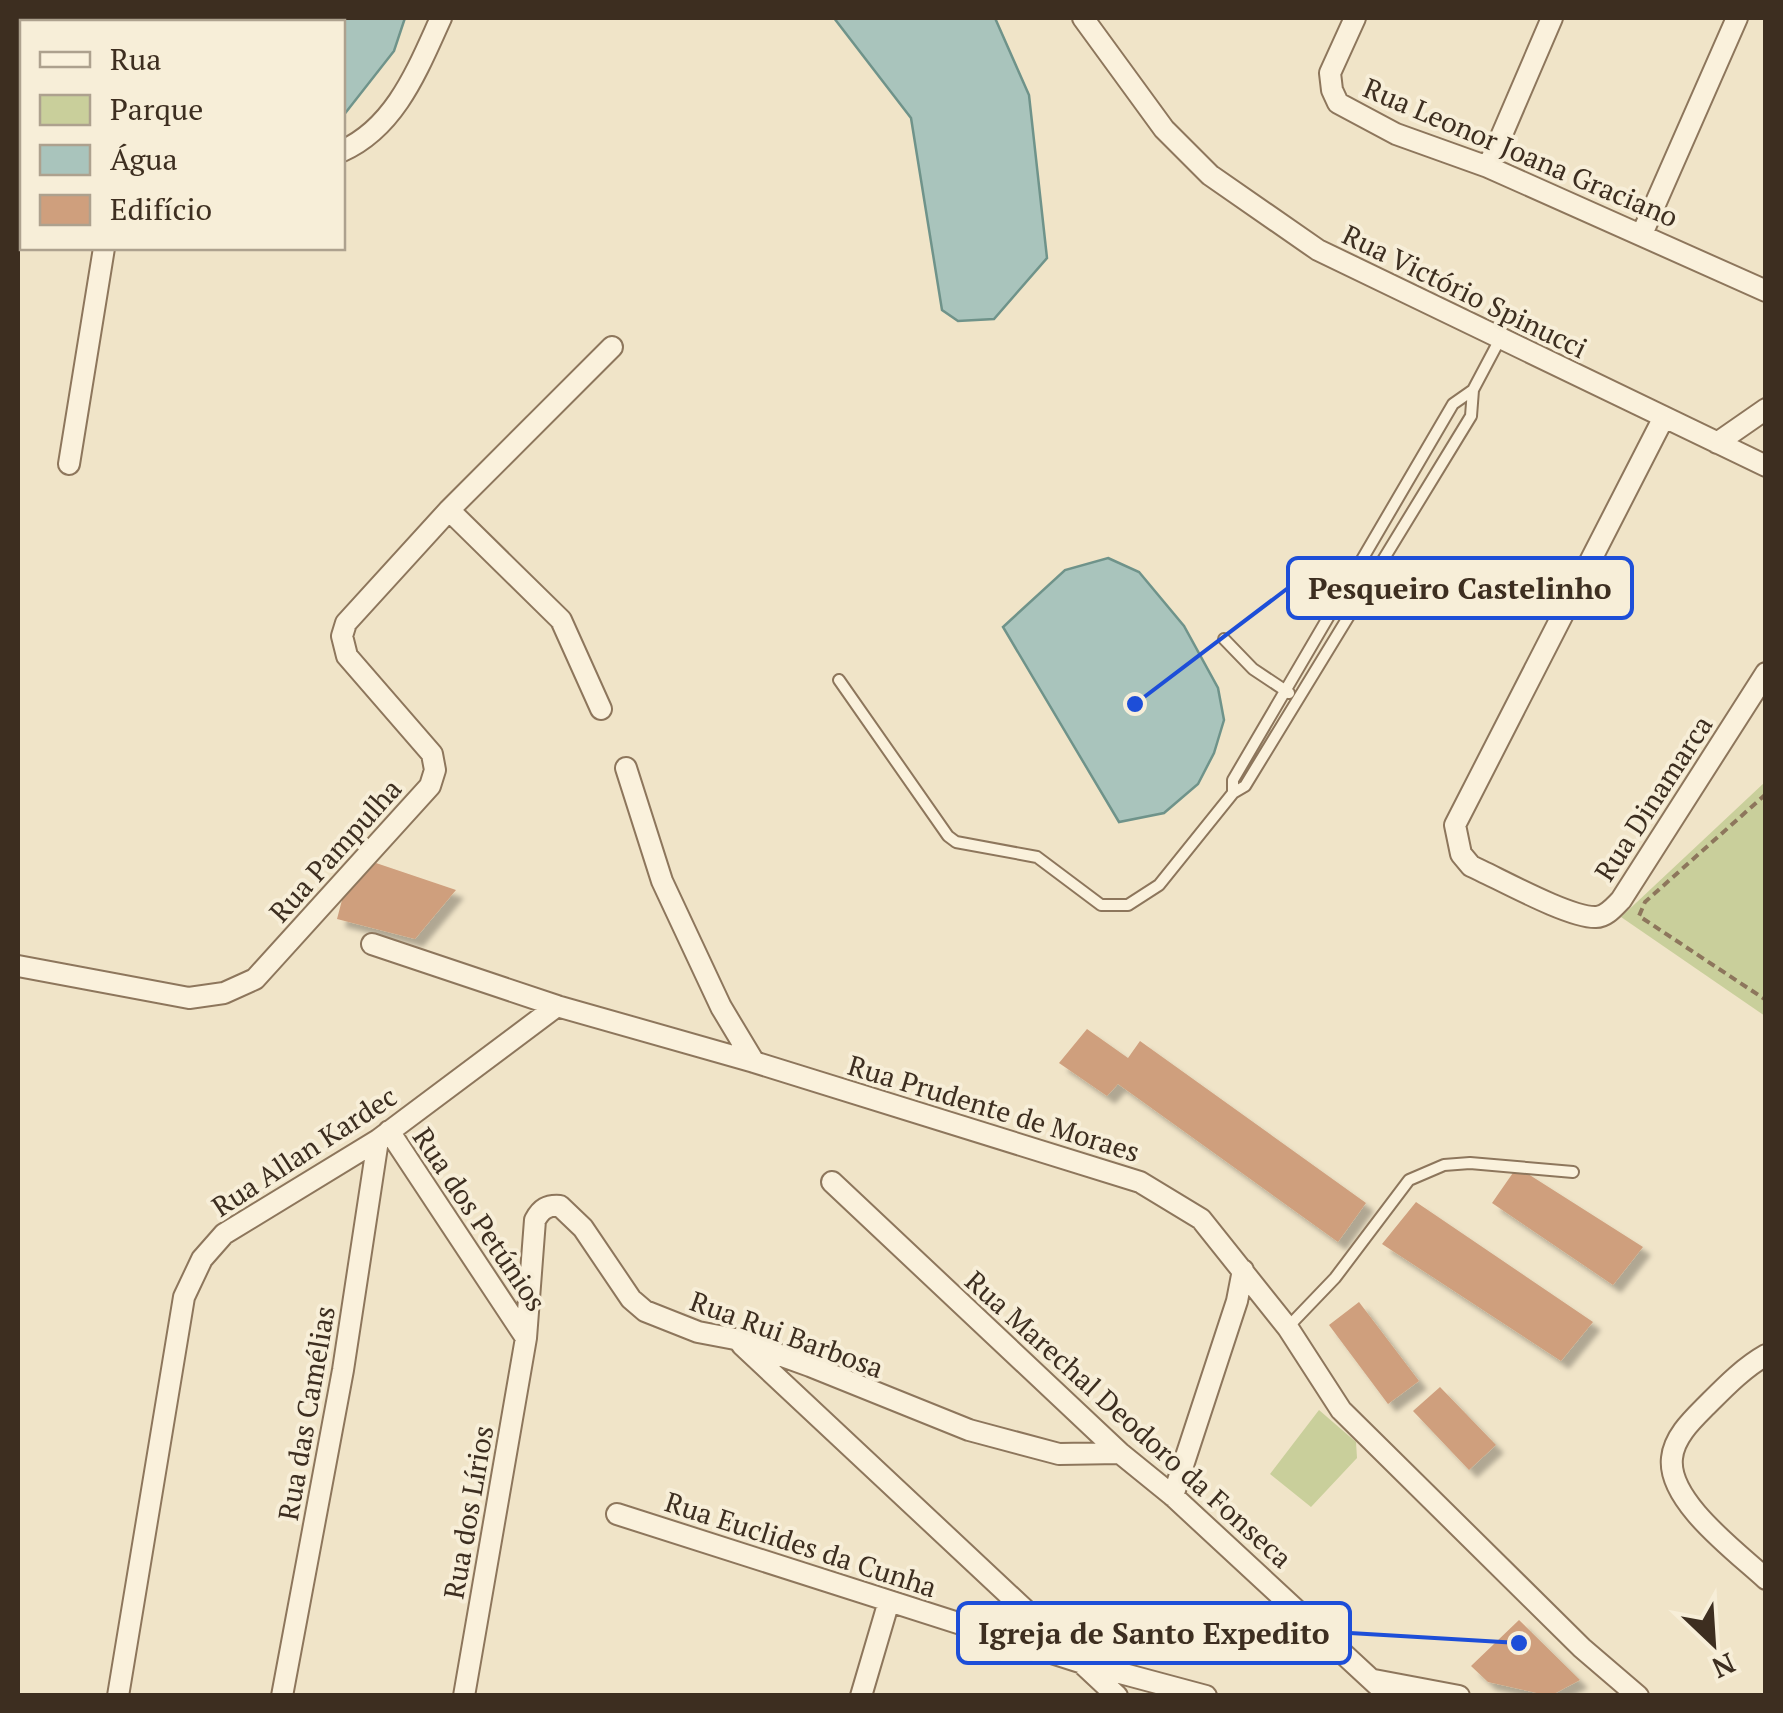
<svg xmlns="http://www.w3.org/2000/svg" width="1783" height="1713" font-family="'PT Serif',serif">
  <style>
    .green { fill: #c9cf9b }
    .water { fill: #a9c4bc; stroke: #6f938a; stroke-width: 2.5 }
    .building { fill: #cf9f7d; filter: url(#shadow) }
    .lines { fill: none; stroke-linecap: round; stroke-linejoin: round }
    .lane-casing { stroke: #8d765c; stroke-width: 14 }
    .street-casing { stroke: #8d765c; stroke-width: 24 }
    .path { stroke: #8d765c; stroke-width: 4; stroke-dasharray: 8 5; stroke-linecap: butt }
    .lane { stroke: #faf1dc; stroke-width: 10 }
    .street { stroke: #faf1dc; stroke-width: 20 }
    .labels { text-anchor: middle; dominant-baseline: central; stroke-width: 8; stroke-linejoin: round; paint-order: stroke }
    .street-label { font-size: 28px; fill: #3d2e20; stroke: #f7eed8 }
    .leader { fill: none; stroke: #1d4ed8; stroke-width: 4 }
    .callout-dot { fill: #1d4ed8; stroke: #f7eed8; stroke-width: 4 }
    .callout { fill: #f7eed8; stroke: #1d4ed8; stroke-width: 4 }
    .callout-label { font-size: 30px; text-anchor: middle; font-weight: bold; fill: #3d2e20 }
  </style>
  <defs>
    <filter id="shadow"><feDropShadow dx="8" dy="8" stdDeviation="2.5" flood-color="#0004"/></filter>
  </defs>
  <rect width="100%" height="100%" fill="#f0e4c8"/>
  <path class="green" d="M 1765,782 L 1765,1016 L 1621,917 Z
    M 1319,1410 L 1356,1442 L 1357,1458 L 1311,1507 L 1270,1474 Z"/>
  <path class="water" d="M 38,18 L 405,18 L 394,51 L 343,116 L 342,22 L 48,22 Z
    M 834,18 L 995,18 L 1029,95 L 1047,258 L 994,319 L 958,321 L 942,310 L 911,118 Z
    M 1108,558 L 1139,572 L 1184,626 L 1218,688 L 1224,720 L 1214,753 L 1198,784 L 1164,813 L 1119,822 L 1003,627 L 1065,570 Z"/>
  <path class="building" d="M 376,863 L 456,890 L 415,939 L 337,919 L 342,900 Z
    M 1087,1029 L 1128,1058 L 1140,1041 L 1366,1203 L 1338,1242 L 1118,1084 L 1107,1096 L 1059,1063 Z
    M 1517,1167 L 1643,1247 L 1613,1285 L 1492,1203 Z
    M 1416,1202 L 1593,1322 L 1561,1361 L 1382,1244 Z
    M 1359,1302 L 1419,1381 L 1388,1404 L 1329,1325 Z
    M 1440,1387 L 1496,1445 L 1469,1470 L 1413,1411 Z
    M 1519,1620 L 1580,1680 L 1550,1696 L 1488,1682 L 1471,1666 Z"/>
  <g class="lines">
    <g class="lane-casing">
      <path id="lane" d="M 1224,639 L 1253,669 L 1289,693
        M 839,680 L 948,836 L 956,842 L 1037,857 L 1101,905 L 1128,905 L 1159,885 L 1233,793 L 1245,786 L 1471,416 L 1473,390 L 1500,339
        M 1233,793 L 1233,780 L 1453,404 L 1473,390
        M 1288,1327 L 1335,1278 L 1409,1180 L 1444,1165 L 1470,1163 L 1573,1172"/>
    </g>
    <g class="street-casing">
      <path id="street" d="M 1083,18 L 1164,129 L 1210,175 L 1318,250 L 1766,466
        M 1355,18 L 1330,73 L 1332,90 L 1338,103 L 1396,134 L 1488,167 L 1766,291
        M 342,151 C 396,127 418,68 441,18
        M 1488,167 L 1552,18
        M 18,202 L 22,201
        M 1642,234 L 1737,18
        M 1664,417 L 1455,825 L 1461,854 L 1471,866 C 1498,878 1569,918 1596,917 C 1606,917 1614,907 1621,900 L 1766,673
        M 1717,443 L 1766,409
        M 69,464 L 104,248
        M 449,510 L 561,620 L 601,709
        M 626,768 L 662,881 L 721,1007 L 754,1062
        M 372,944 L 557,1006 L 754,1062 L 1140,1182 L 1201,1219 L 1288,1328 L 1341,1410 L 1582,1648 L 1638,1696
        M 18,966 L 189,998 L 224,993 L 255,979 L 430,786 L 435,770 L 432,754 L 347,656 L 342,636 L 346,623 L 449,510 L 612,347
        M 389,1131 L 526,1338
        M 832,1182 L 1120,1453 L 1173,1496 L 1389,1696
        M 742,1345 L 1117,1696
        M 1766,1355 C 1743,1368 1724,1388 1706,1406 C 1692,1420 1674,1437 1672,1458 C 1667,1501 1737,1552 1766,1579
        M 1173,1496 L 1237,1301 L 1243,1270
        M 617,1514 L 1083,1663 L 1206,1696
        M 1374,1680 L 1459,1696
        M 118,1696 L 184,1297 L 202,1259 L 224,1234 L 378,1140 L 557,1006
        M 282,1696 L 343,1370 L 378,1140
        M 464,1696 L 526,1338 L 535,1220 C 541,1209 547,1205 560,1206 L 583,1228 L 631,1299 L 645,1311 L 698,1332 L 735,1339 L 810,1366 L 969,1430 L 1059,1454 L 1120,1453
        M 861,1696 L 889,1601"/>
    </g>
    <path class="path" d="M 1766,794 L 1645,902 L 1639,916 L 1766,1000"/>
    <use href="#lane" class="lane"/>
    <use href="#street" class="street"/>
  </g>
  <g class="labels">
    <g class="street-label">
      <text transform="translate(1521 152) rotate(23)">Rua Leonor Joana Graciano</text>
      <text transform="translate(1465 291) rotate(26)">Rua Victório Spinucci</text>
      <text transform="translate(1653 798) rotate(-57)">Rua Dinamarca</text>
      <text transform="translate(335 850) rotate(-48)">Rua Pampulha</text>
      <text transform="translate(994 1108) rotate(17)">Rua Prudente de Moraes</text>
      <text transform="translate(304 1151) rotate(-33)">Rua Allan Kardec</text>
      <text transform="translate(480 1219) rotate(56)">Rua dos Petúnios</text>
      <text transform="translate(787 1334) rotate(20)">Rua Rui Barbosa</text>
      <text transform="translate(306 1413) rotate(-80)">Rua das Camélias</text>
      <text transform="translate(1129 1419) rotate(42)">Rua Marechal Deodoro da Fonseca</text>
      <text transform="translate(468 1512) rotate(-80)">Rua dos Lírios</text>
      <text transform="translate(801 1544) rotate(18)">Rua Euclides da Cunha</text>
    </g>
  </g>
  <path class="leader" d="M1135 704L1288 588M1519 1643L1350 1633"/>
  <g class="callout-dot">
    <circle cx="1135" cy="704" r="10"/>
    <circle cx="1519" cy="1643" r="10"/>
  </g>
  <g class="callout">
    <rect x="1288" y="558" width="344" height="60" rx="10"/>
    <rect x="958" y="1603" width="392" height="60" rx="10"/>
  </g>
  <g class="callout-label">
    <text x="1460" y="599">Pesqueiro Castelinho</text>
    <text x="1154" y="1644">Igreja de Santo Expedito</text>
  </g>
  <rect width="1783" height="1713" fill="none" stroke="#3d2e20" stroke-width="40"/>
  <rect x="20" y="20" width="325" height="230" fill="#f7eed8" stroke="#ada18e" stroke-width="2.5"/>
  <rect x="40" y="52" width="50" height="15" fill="#faf1dc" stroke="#ada18e" stroke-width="2.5"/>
  <text x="110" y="70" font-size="30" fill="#3d2e20">Rua</text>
  <rect x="40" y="95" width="50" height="30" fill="#c9cf9b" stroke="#ada18e" stroke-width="2.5"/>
  <text x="110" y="120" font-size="30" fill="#3d2e20">Parque</text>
  <rect x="40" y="145" width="50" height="30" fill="#a9c4bc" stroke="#ada18e" stroke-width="2.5"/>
  <text x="110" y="170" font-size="30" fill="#3d2e20">Água</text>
  <rect x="40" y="195" width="50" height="30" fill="#cf9f7d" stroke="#ada18e" stroke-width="2.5"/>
  <text x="110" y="220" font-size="30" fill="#3d2e20">Edifício</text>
  <g transform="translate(1713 1643) rotate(155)" stroke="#f7eed8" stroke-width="8" paint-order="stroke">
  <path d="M0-8L18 38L0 25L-18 38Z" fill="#3d2e20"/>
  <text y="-15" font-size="28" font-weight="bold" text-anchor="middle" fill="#3d2e20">N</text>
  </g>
</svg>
